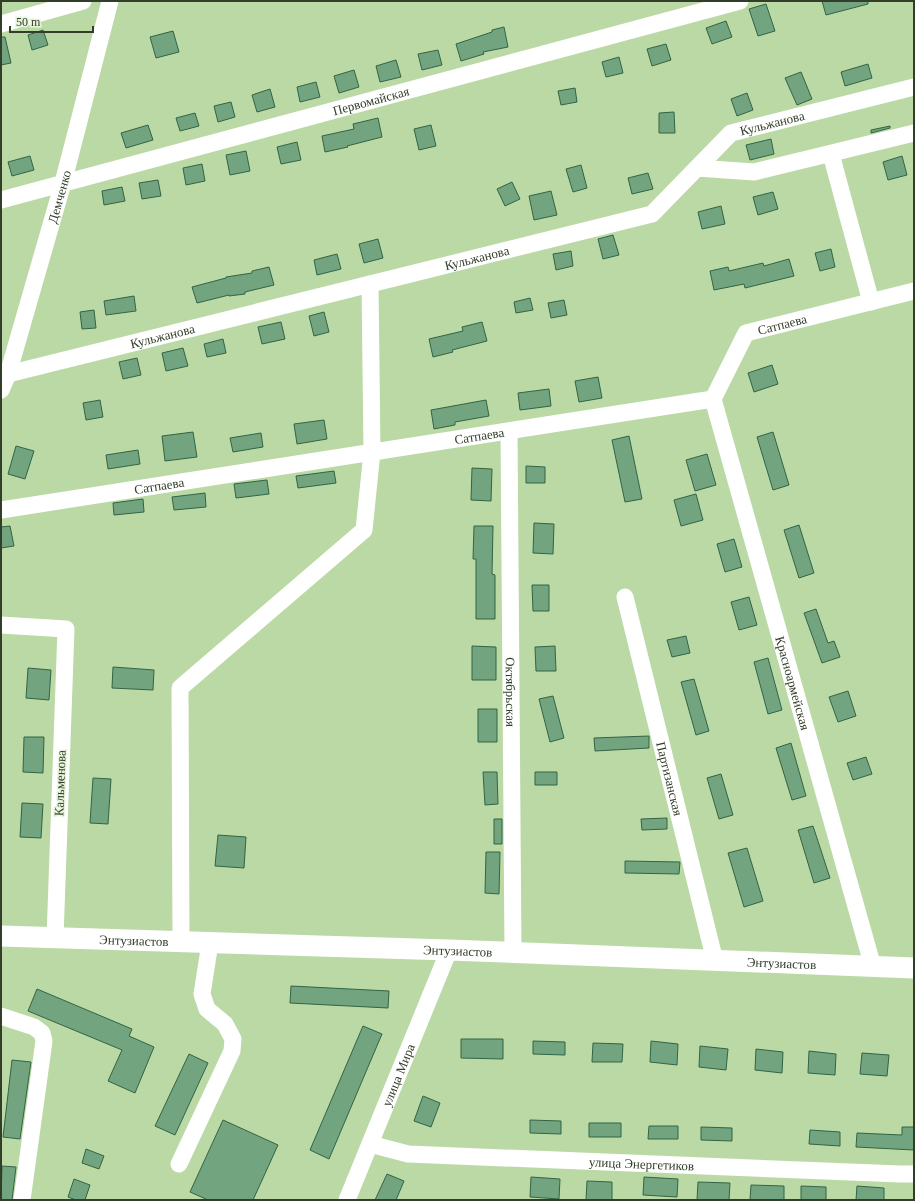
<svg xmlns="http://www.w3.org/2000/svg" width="915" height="1201" font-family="Georgia,serif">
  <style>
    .building { fill: #71a47f; stroke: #336443 }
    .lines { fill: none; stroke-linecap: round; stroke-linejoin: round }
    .minor { stroke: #fff; stroke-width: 17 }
    .major { stroke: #fff; stroke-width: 21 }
    .labels { text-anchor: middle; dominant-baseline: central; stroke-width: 3; stroke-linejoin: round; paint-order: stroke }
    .street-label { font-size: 13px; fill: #323e29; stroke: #e5f4da }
  </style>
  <rect width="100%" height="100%" fill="#bad9a5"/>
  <path class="building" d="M 822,1 L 868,1 L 868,4 L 826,15 Z
    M 766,4 L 775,31 L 758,36 L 749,9 Z
    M 726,21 L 732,37 L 712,44 L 706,28 Z
    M 504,27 L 508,47 L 483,52 L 484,54 L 461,61 L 456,44 L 492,32 L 492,30 Z
    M 43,30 L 48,45 L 32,50 L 28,35 Z
    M 173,31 L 179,52 L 156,58 L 150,37 Z
    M 1,37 L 5,37 L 11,63 L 1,65 Z
    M 666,44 L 671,60 L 652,66 L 647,49 Z
    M 438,50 L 442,65 L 422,70 L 418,54 Z
    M 619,57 L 623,73 L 606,77 L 602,62 Z
    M 396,60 L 401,77 L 380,82 L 376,66 Z
    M 868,64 L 872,78 L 845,86 L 841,72 Z
    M 354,70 L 359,87 L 339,93 L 334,76 Z
    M 801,72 L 812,99 L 797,105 L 785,78 Z
    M 316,82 L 320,97 L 300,102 L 297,87 Z
    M 575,88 L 577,102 L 561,105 L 558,91 Z
    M 270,89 L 275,107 L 257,112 L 252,95 Z
    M 747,93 L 753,110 L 737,116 L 731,99 Z
    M 231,102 L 235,117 L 218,122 L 214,106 Z
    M 674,112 L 675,133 L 659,133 L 659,113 Z
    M 195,113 L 199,126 L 180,131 L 176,118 Z
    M 378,118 L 382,137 L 347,146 L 348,147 L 325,152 L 322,136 L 354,129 L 353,124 Z
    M 148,125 L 153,140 L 126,148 L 121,133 Z
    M 431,125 L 436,146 L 419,150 L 414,129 Z
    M 890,126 L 890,128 L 871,133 L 871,130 Z
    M 771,139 L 774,154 L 750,160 L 746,145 Z
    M 297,142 L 301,160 L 281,164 L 277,147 Z
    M 246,151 L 250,171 L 230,175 L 226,155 Z
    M 30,156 L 34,170 L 12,176 L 8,162 Z
    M 902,156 L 907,175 L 888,180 L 883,162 Z
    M 202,164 L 205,181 L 186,185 L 183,168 Z
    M 581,165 L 587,188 L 573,192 L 566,169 Z
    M 648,173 L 653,189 L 632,194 L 628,178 Z
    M 158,180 L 161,196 L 142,199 L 139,183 Z
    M 512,182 L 520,199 L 505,206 L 497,189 Z
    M 122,187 L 125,201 L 104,205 L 102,191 Z
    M 551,191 L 557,215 L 534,220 L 529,196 Z
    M 773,192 L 778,209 L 758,215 L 753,197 Z
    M 721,206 L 725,224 L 702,229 L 698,212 Z
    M 613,235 L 619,255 L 603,259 L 598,239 Z
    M 378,239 L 383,258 L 364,263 L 359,244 Z
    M 831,249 L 835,267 L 820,271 L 815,253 Z
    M 571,251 L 573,266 L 556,270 L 553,254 Z
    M 337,254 L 341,269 L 317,275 L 314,260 Z
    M 789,259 L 794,276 L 745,288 L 744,284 L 714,290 L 710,271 L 728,267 L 729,271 L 763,263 L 764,266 Z
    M 269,267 L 274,285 L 245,292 L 245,294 L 229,296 L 229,295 L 197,303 L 192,287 L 226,278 L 226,277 L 252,273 L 252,271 Z
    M 134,296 L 136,311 L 106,315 L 104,301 Z
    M 530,298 L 533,310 L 516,313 L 514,302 Z
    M 564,300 L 567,315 L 551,318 L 548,303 Z
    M 94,310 L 96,328 L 82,329 L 80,312 Z
    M 324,312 L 329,332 L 314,336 L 309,316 Z
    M 281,322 L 285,339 L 262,344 L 258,327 Z
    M 482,322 L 487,341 L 452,350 L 453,352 L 433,357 L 429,339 L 463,331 L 462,327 Z
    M 223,339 L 226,353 L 207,357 L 204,344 Z
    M 183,348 L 188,366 L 166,371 L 162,353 Z
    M 137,358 L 141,375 L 123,379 L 119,362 Z
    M 772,365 L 778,384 L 754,392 L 748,373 Z
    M 598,377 L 602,398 L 579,402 L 575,381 Z
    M 549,389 L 551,406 L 520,410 L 518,393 Z
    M 100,400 L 103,417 L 86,420 L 83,403 Z
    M 486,400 L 489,416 L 455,422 L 455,425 L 434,429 L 431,410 Z
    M 324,420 L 327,439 L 297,444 L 294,424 Z
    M 193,432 L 197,457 L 165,461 L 162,436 Z
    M 773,432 L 789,485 L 773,490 L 757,437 Z
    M 261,433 L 263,447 L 233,452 L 230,438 Z
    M 629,436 L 642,499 L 625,502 L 612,440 Z
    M 16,446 L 34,451 L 25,479 L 8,474 Z
    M 138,450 L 140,464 L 108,469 L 106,455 Z
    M 707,454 L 716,485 L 695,491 L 686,460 Z
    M 526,466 L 545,467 L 545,483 L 526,483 Z
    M 472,468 L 492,469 L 491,501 L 471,500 Z
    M 334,471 L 336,483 L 298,488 L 296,476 Z
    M 267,480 L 269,494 L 236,498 L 234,484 Z
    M 205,493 L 206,507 L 174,510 L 172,497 Z
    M 696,494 L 703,520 L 681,526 L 674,500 Z
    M 143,499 L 144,512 L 114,515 L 113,503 Z
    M 534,523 L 554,524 L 553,554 L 533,553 Z
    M 799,525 L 814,573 L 799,578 L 784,530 Z
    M 10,526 L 14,546 L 1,548 L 1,527 Z
    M 474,526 L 493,526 L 492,574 L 495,575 L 495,619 L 476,619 L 476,559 L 473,559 Z
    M 734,539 L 742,567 L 725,572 L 717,544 Z
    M 532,585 L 549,585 L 549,611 L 533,611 Z
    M 749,597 L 757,625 L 739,630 L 731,602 Z
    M 816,609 L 828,643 L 834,641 L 840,657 L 822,663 L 804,613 Z
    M 686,636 L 690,653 L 672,657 L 667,640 Z
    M 472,646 L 496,647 L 496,680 L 472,680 Z
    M 555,646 L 556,671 L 536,671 L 535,647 Z
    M 768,658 L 782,710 L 768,714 L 754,662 Z
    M 113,667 L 154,670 L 153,690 L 112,688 Z
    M 28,668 L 51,670 L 49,700 L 26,698 Z
    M 694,679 L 709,731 L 696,735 L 681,682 Z
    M 848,691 L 856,716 L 838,722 L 829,697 Z
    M 553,696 L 564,738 L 550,742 L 539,699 Z
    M 478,709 L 497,709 L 497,742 L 478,742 Z
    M 649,736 L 649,748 L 595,751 L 594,738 Z
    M 24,737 L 44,737 L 43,773 L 23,772 Z
    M 791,743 L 806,796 L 792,800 L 776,748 Z
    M 866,757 L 872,774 L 853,780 L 847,763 Z
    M 483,772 L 497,772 L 498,804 L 485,805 Z
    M 535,772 L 557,772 L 557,785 L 535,785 Z
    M 721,774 L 733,815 L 719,819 L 707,778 Z
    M 93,778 L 111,779 L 108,824 L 90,823 Z
    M 22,803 L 43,804 L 41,838 L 20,837 Z
    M 667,818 L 667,829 L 642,830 L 641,819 Z
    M 494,819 L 502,819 L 502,844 L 494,844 Z
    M 813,826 L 830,878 L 814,883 L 798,830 Z
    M 218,835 L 246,837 L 244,868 L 215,866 Z
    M 747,848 L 763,901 L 744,907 L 728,853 Z
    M 486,852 L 500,852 L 499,894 L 485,893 Z
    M 625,861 L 680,862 L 679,874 L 625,873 Z
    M 291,986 L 389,991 L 388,1008 L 290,1003 Z
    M 37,989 L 132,1029 L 129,1036 L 154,1047 L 135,1093 L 108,1081 L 122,1050 L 28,1011 Z
    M 363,1026 L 382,1034 L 329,1159 L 310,1150 Z
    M 461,1039 L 503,1039 L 503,1059 L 461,1058 Z
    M 533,1041 L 565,1042 L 565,1055 L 533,1054 Z
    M 651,1041 L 678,1044 L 677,1065 L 650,1062 Z
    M 593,1043 L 623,1044 L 622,1062 L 592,1062 Z
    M 700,1046 L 728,1049 L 726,1070 L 699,1067 Z
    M 756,1049 L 783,1052 L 782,1073 L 755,1070 Z
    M 809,1051 L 836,1054 L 835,1075 L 808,1073 Z
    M 862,1053 L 889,1055 L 887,1076 L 860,1074 Z
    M 189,1054 L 208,1063 L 175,1135 L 155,1126 Z
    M 12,1060 L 31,1062 L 20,1139 L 3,1137 Z
    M 423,1096 L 440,1103 L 431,1127 L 414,1121 Z
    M 223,1120 L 278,1145 L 253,1200 L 208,1200 L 190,1192 Z
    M 530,1120 L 561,1121 L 561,1134 L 530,1133 Z
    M 589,1123 L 621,1123 L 621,1137 L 589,1137 Z
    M 649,1126 L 678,1126 L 678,1139 L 648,1139 Z
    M 701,1127 L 732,1128 L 732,1141 L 701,1140 Z
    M 902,1127 L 914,1127 L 914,1150 L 856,1147 L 857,1133 L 902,1135 Z
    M 810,1130 L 840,1132 L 840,1146 L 809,1144 Z
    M 86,1149 L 104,1156 L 99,1169 L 82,1163 Z
    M 2,1166 L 16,1167 L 12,1200 L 1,1200 Z
    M 387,1174 L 404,1181 L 396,1200 L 375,1200 Z
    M 531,1177 L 560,1179 L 559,1199 L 530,1197 Z
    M 644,1177 L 678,1179 L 677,1197 L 643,1195 Z
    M 74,1179 L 90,1185 L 85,1200 L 76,1200 L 68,1197 Z
    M 587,1181 L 612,1182 L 612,1200 L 586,1200 Z
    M 698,1182 L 730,1183 L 729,1200 L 697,1200 Z
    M 751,1185 L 784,1186 L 784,1200 L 750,1200 Z
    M 801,1186 L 826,1187 L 826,1200 L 801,1200 Z
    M 857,1186 L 884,1188 L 884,1200 L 856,1200 Z"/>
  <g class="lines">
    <g class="minor">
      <path d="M 1,24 L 83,1"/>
      <path d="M 831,154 L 871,302"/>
      <path d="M 697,168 L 754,172 L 914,133"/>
      <path id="s1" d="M 1,200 L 740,1"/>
      <path id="s2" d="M 8,374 L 652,214 L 731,133 L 914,87"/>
      <path id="s3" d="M 1,390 L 8,374 L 63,183 L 110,1"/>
      <path id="s4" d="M 713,399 L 873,967"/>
      <path id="s5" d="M 713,399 L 746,333 L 914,291"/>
      <path id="s6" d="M 509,431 L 513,952"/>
      <path id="s7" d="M 1,510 L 713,399"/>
      <path id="s8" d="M 625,597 L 715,961"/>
      <path d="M 1,625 L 66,629 L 55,938"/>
      <path d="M 181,942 L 180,688 L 364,530 L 372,452 L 370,284"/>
      <path d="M 1,1016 L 34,1027 L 42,1033 L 44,1041 L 22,1200"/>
      <path id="s9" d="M 370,1144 L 408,1154 L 900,1174 L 914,1174"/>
      <path d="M 179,1164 L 232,1051 L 233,1039 L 225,1024 L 207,1009 L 202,994 L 210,943"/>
      <path id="s10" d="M 347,1200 L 449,950"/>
    </g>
    <path class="major" id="s11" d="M 1,936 L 449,950 L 914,968"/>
  </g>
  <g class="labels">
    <g class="street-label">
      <text stroke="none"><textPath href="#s1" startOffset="383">Первомайская</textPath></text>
      <text stroke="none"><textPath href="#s2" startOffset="819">Кульжанова</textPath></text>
      <text stroke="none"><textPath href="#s3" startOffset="202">Демченко</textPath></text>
      <text stroke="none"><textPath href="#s2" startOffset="483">Кульжанова</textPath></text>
      <text stroke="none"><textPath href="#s5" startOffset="111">Сатпаева</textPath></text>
      <text stroke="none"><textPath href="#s2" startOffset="159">Кульжанова</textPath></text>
      <text stroke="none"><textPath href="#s7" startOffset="484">Сатпаева</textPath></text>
      <text stroke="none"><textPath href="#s7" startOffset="160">Сатпаева</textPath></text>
      <text stroke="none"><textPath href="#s4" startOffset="295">Красноармейская</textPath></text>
      <text stroke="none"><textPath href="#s6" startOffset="261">Октябрьская</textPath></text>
      <text stroke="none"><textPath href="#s8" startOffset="187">Партизанская</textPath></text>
      <text transform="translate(60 783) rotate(-88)">Кальменова</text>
      <text stroke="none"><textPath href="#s11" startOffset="133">Энтузиастов</textPath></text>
      <text stroke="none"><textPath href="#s11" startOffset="457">Энтузиастов</textPath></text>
      <text stroke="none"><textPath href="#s11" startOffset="781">Энтузиастов</textPath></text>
      <text stroke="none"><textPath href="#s10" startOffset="135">улица Мира</textPath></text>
      <text stroke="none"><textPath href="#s9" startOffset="273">улица Энергетиков</textPath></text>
    </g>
  </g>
  <rect width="915" height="1201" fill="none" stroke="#323e29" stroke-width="4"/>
  <path d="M10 26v6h83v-6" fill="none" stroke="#323e29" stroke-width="2"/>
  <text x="16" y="26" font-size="12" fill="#323e29" stroke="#e5f4da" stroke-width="3" paint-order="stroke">50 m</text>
</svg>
